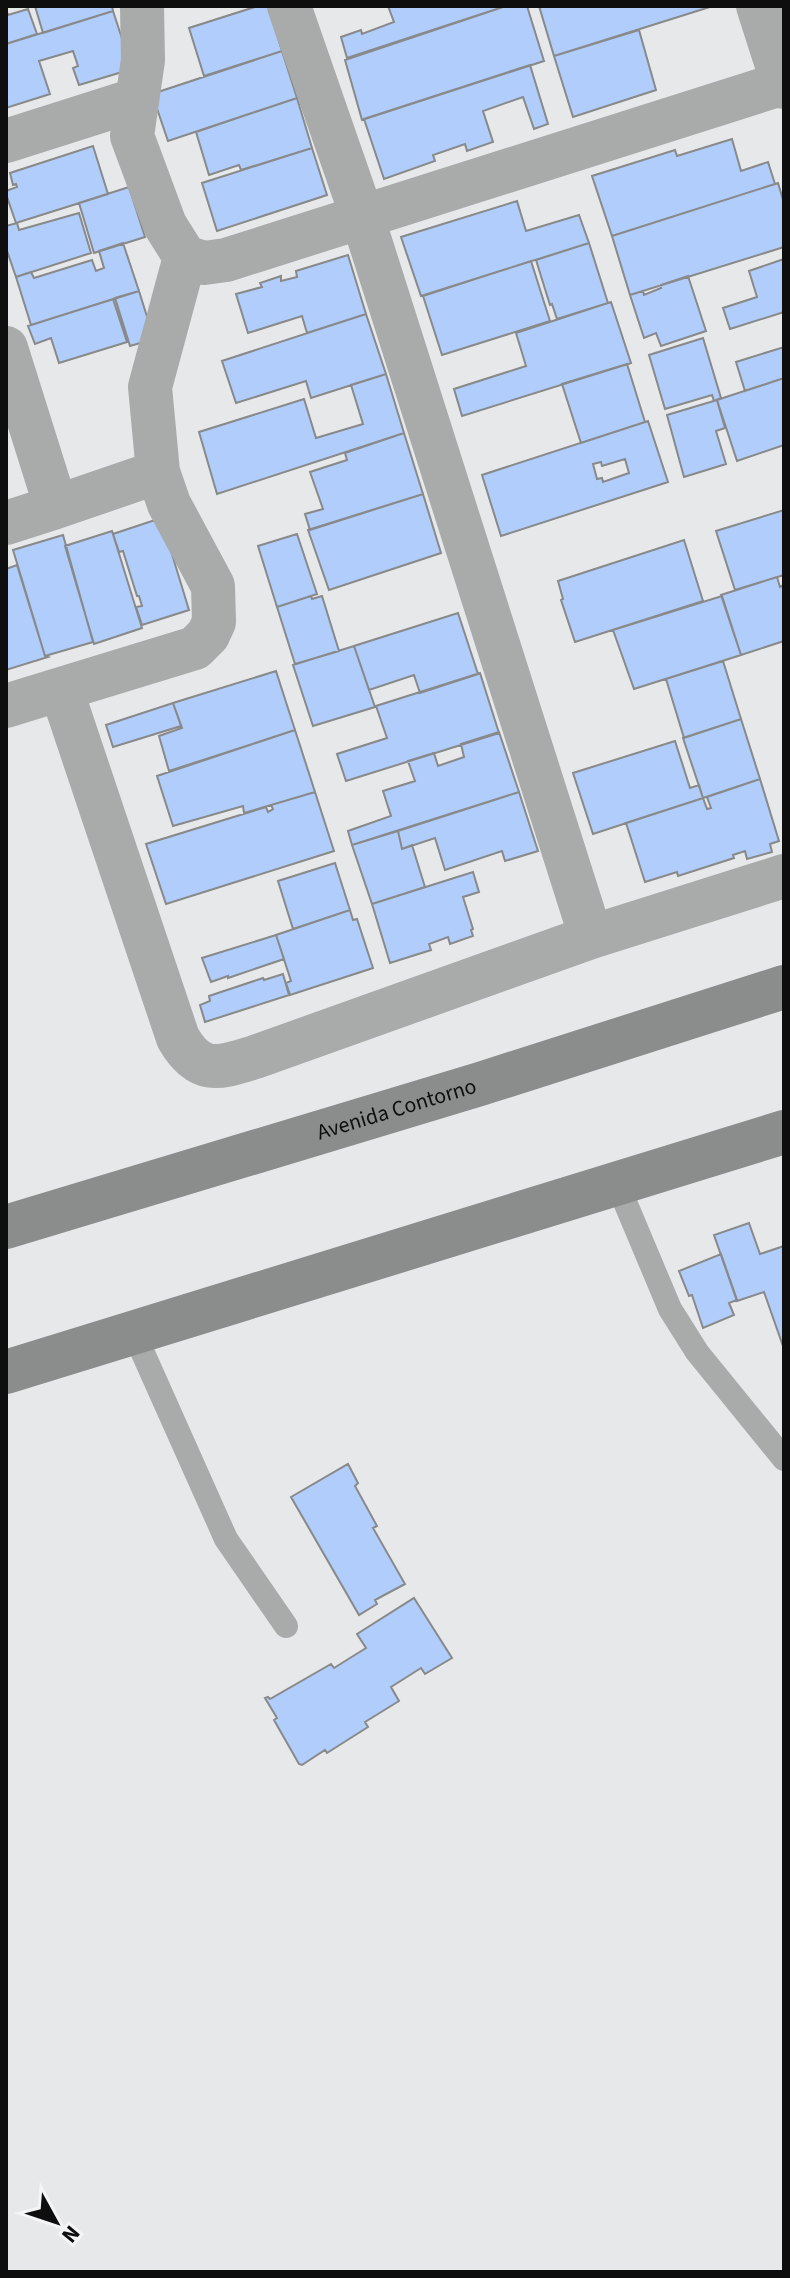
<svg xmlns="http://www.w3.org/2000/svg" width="790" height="2278" font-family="'Source Sans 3',sans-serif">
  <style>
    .building { fill: #b1cdfb; stroke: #88898a; stroke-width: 2; fill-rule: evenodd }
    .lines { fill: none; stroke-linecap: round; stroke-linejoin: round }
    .lane { stroke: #a9aaaa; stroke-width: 24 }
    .street { stroke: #a9aaaa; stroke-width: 44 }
    .secondary { stroke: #8b8c8c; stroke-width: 44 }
    .labels { text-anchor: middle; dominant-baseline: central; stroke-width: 7; stroke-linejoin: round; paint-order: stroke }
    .street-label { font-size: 22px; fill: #0e0e0f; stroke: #f5f5f7 }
  </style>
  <rect width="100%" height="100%" fill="#e7e8e9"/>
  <path class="building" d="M 35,6 L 112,6 L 113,11 L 43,33 Z
    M 258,6 L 268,6 L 282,51 L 204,76 L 189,28 Z
    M 388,6 L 506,6 L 347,58 L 341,37 L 361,30 L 362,34 L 394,22 Z
    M 506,6 L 527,6 L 544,61 L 362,120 L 345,60 Z
    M 539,6 L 713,6 L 554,56 Z
    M 6,9 L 8,15 L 28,9 L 37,34 L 6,44 Z
    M 113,11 L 132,69 L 79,85 L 73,68 L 78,66 L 73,51 L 39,61 L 50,94 L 6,108 L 6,44 Z
    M 639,30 L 656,90 L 573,117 L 554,56 Z
    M 282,51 L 297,98 L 168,141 L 152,94 Z
    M 530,65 L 548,124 L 534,129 L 523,97 L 483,111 L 493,142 L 467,151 L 465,144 L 433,155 L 435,161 L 384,179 L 364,119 Z
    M 297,98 L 312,148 L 241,170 L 239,165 L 209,175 L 196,132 Z
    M 732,139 L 741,171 L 768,162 L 775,184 L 612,236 L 592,176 L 675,150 L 677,156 Z
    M 93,146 L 108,194 L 16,223 L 6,194 L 6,191 L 17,187 L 16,184 L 13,185 L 10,173 Z
    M 312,148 L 327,195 L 217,231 L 202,183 Z
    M 778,183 L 784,203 L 784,247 L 630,295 L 612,236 Z
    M 129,187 L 145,237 L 94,253 L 79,203 Z
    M 517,201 L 526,231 L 579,215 L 589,243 L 421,296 L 401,237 Z
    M 79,213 L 91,253 L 16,277 L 6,248 L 6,226 L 17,223 L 19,230 Z
    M 123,243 L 139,291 L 31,325 L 16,277 L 31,272 L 34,278 L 92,260 L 96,271 L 104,268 L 99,251 Z
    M 589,243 L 608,303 L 557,319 L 552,304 L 550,305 L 536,260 Z
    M 348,255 L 366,314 L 307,333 L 302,316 L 248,333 L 236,294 L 262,287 L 260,283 L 281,276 L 281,281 L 297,277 L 296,271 Z
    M 784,259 L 784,312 L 730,329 L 723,308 L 757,297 L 749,271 Z
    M 531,261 L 550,321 L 442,355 L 423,296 Z
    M 688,276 L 706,331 L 661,346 L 656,333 L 644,338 L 630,295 L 643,291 L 644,295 L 661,288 L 661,285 Z
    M 139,291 L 154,339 L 130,346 L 115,298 Z
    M 113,299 L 127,342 L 59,363 L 51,338 L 35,344 L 28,326 Z
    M 611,302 L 631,363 L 462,416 L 454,389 L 526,366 L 516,333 Z
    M 366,314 L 386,374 L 311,398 L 306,381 L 236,403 L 222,361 Z
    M 703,338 L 721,398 L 714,401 L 712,395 L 665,409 L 649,355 Z
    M 784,347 L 784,378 L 745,391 L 736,362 Z
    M 627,364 L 645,422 L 581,443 L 562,384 Z
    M 386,374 L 404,433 L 217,494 L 199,432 L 304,399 L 316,438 L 363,424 L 351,385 Z
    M 784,378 L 784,445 L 737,461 L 717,400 Z
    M 717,400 L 725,428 L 716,431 L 726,464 L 684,477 L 667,415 Z
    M 648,421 L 668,482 L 501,536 L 482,475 ZM 625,459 L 629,473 L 603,482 L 602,478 L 597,479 L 593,464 L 601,462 L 602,466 Z
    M 404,433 L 423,494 L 310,530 L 305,514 L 323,509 L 310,472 L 347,460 L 345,453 Z
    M 423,494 L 441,553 L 329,590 L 308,530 Z
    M 784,510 L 784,575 L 735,590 L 716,531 Z
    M 161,518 L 189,610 L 142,625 L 136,607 L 142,606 L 139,596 L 137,596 L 123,551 L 119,552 L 113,534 Z
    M 112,531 L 142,628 L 94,644 L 65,546 Z
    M 297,534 L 317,594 L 277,607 L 258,546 Z
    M 63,535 L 93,642 L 45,656 L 13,550 Z
    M 684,540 L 703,601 L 575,642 L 561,600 L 563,599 L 558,581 Z
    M 17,565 L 45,656 L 48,657 L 6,670 L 6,569 Z
    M 777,577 L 780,587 L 784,585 L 784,641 L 741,655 L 721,595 Z
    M 311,596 L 312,599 L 322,596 L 339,651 L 295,664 L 277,607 Z
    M 722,596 L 741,655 L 634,689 L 613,630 Z
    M 458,613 L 478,674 L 420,693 L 414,675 L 369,690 L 354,646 Z
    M 354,646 L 375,707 L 313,726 L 293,665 Z
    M 723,661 L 741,719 L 684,738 L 666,679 Z
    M 276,671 L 295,730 L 169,771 L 159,736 L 182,728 L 173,703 Z
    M 480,673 L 499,733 L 346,781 L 337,754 L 387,738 L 376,706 Z
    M 173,703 L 181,726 L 113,747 L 106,725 Z
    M 741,719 L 760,779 L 703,798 L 683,738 Z
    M 295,730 L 315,792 L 244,813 L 243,806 L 173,826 L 157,776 Z
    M 499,732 L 519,792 L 352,845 L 348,831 L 391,816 L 383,791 L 415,781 L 408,761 L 434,753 L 438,766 L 464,757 L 461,744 Z
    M 675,741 L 690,788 L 699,785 L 703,798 L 593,834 L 573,773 Z
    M 760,779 L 779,841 L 770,844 L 772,852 L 747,859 L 745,851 L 733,855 L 734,858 L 678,876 L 677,872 L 645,882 L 626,823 L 703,798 L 707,809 L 711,808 L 707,797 Z
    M 315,792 L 334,851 L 166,904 L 146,844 L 266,807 L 268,812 L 273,809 L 271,805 Z
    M 519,792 L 538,851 L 505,861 L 502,851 L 445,870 L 435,838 L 402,849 L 398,831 Z
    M 398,831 L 402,849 L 412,845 L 425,887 L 372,904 L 352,845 Z
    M 335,863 L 350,910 L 293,929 L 278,881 Z
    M 473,872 L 479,892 L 463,897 L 473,929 L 471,930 L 473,936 L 450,944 L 448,937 L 429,944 L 431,950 L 390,963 L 372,904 Z
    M 350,910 L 353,920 L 357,919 L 373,968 L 290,995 L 286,983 L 291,981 L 276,935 Z
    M 276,935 L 284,959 L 228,978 L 228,976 L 211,982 L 202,958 Z
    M 283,974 L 289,995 L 205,1022 L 200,1005 L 210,1001 L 209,996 L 263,978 L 264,980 Z
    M 749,1223 L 760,1254 L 784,1246 L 784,1349 L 764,1292 L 737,1301 L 714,1235 Z
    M 721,1254 L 737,1300 L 729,1303 L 734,1315 L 703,1328 L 692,1295 L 689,1296 L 679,1271 Z
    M 348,1464 L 358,1483 L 355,1486 L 377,1526 L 373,1528 L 405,1584 L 375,1600 L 377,1604 L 359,1615 L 291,1497 Z
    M 414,1598 L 452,1658 L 425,1674 L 421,1668 L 391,1687 L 399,1701 L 365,1722 L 368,1727 L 327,1753 L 325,1750 L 302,1765 L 299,1764 L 274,1720 L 277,1718 L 265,1698 L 268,1697 L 270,1699 L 331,1664 L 334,1668 L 366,1648 L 357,1634 Z"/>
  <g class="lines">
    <path class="lane" d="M 617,1183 L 670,1309 L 697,1352 L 784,1459
      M 134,1333 L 226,1539 L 286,1626"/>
    <path class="street" d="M 142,6 L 143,60 L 132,136 L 165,225 L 185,257 L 204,263 L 226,260 L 784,83
      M 289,6 L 362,216 L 591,937
      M 758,6 L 784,87
      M 6,141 L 135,100
      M 6,348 L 56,507 L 158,472
      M 6,523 L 56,507
      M 61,689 L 195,648 L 208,635 L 214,622 L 213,586 L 169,504 L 158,472 L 150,387 L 185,257
      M 6,706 L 61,689 L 178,1038 C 200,1076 219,1068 255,1057 L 591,937 L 784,876"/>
    <g class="secondary">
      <path id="s1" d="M 6,1227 L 480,1084 L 784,987"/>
      <path d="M 6,1372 L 784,1132"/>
    </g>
  </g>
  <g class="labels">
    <g class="street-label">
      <text stroke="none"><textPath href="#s1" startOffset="408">Avenida Contorno</textPath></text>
    </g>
  </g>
  <rect width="790" height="2278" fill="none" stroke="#0e0e0f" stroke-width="16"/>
  <g transform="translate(56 2222) rotate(130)" stroke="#f5f5f7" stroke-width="6" paint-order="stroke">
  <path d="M0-6L14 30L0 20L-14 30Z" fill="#0e0e0f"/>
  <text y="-12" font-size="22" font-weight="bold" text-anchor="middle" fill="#0e0e0f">N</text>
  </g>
</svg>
